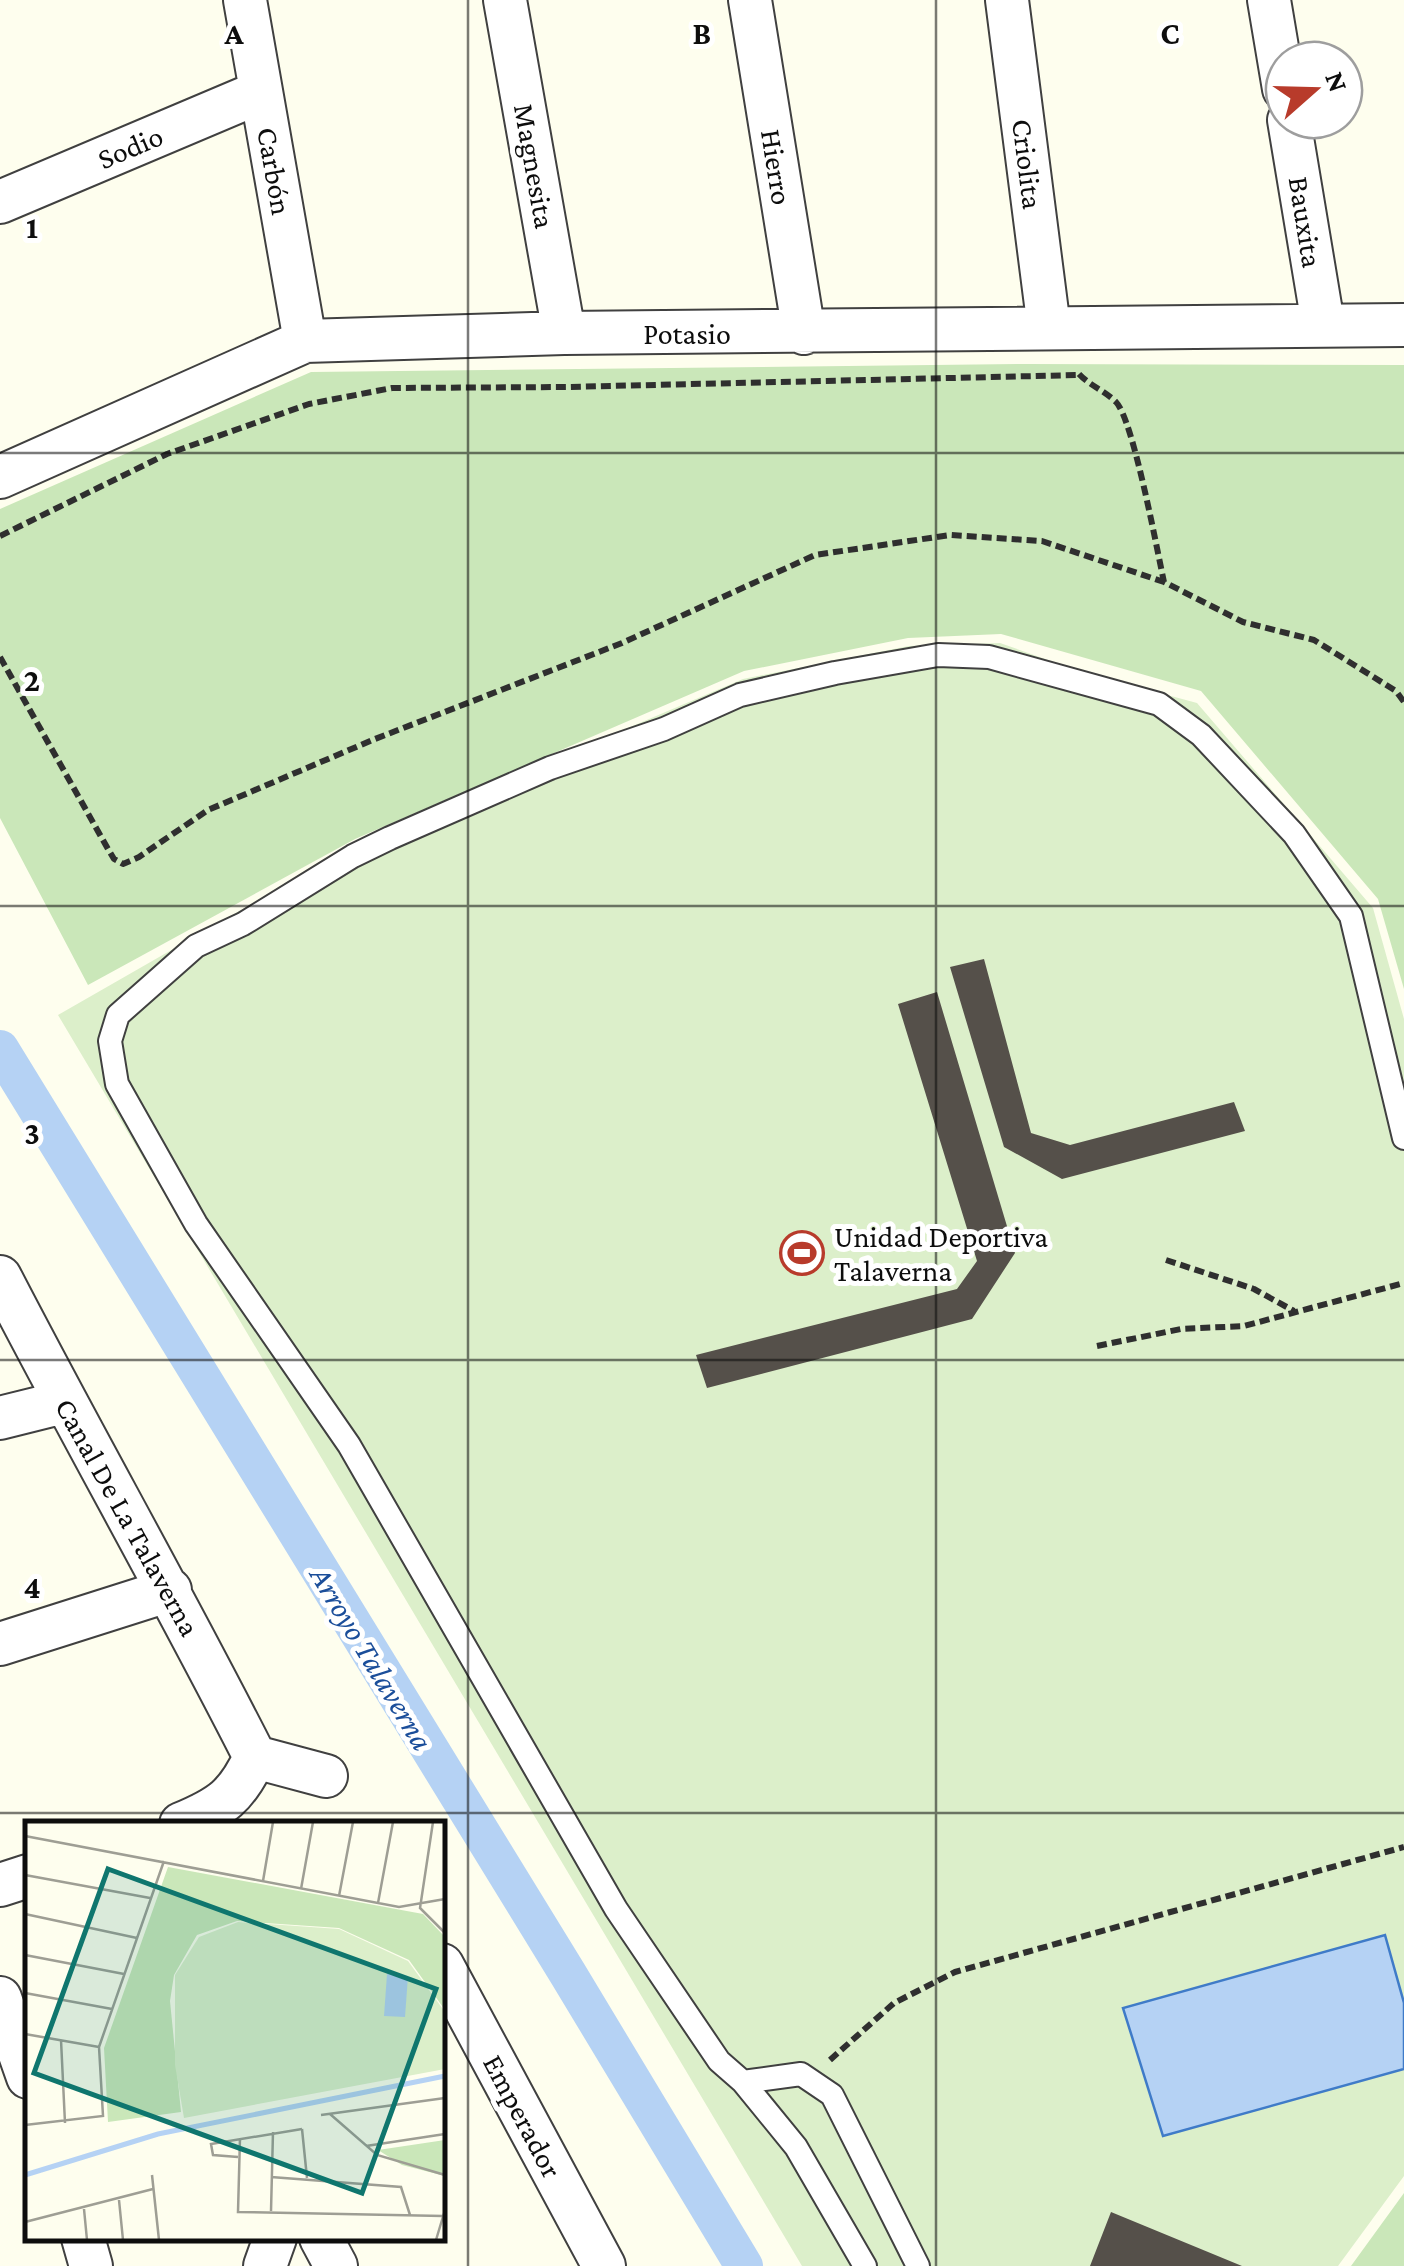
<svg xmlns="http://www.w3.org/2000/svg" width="1404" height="2266" font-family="'Crimson Pro',serif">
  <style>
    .green { fill: #cae7b9 }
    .pitch { fill: #dcefca }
    .water { fill: #b5d2f4; stroke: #3f7bc8; stroke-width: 2.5 }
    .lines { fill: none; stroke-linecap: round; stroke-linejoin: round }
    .canal { stroke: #b5d2f4; stroke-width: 38 }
    .building { fill: #55504a }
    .service-casing { stroke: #404040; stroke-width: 26 }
    .minor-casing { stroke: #404040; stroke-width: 46 }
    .path { stroke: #2f2f2f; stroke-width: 6; stroke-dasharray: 10 5; stroke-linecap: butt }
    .service { stroke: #fff; stroke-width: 22 }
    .minor { stroke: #fff; stroke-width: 42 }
    .grid { fill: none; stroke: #0d0d0d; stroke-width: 2.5; stroke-opacity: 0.55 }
    .labels { text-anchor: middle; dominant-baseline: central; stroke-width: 10; stroke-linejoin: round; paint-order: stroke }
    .street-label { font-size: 30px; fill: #0d0d0d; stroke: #fff }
    .poi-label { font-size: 30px; fill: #0d0d0d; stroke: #fff; text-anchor: start }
    .water-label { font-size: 32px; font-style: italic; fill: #1b4e9a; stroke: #fff }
    .inset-river { fill: none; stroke: #b5d2f4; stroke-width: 5 }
    .inset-road { fill: none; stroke: #9e9e94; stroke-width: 2.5 }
    .view { fill: #0f766e; fill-opacity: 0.15; stroke: #0f766e; stroke-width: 5 }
    .inset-edge { fill: none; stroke: #0d0d0d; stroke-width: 5 }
    .grid-label { font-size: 32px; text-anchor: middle; font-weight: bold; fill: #0d0d0d; stroke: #fff; stroke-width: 10; stroke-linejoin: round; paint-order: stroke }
  </style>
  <rect width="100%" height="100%" fill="#fefeee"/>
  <path class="green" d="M 1024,364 L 1404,365 L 1404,989 L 1378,899 L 1201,691 L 1001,634 L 908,638 L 744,671 L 355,839 L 88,985 L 0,818 L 0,509 L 311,372 Z
    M 1404,2193 L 1404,2266 L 1351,2266 Z"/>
  <path class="pitch" d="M 1000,643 L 1082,672 L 1197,703 L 1373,908 L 1404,1019 L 1404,2176 L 1338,2266 L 802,2266 L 58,1015 L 360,842 L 743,679 L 909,646 Z"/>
  <path class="water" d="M 1385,1935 L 1404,2003 L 1404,2069 L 1163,2136 L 1123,2008 Z"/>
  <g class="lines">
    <path class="canal" d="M 0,1049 L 568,1974 L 744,2266"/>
  </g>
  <path class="building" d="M 984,959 L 1031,1133 L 1070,1145 L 1234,1102 L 1245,1131 L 1062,1179 L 1004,1147 L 950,967 Z
    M 937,992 L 1015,1253 L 972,1319 L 707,1388 L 696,1355 L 957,1289 L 977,1261 L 898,1004 Z
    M 1111,2212 L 1242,2266 L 1090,2266 Z"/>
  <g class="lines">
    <g class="service-casing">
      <path id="service" d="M 743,2082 L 801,2074 L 832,2095 L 918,2266
        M 865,2266 L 796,2147 L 743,2082 L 719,2061 L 616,1909 L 349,1445 L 196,1224 L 117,1084 L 110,1041 L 118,1015 L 196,946 L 243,924 L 353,856 L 390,838 L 550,768 L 664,729 L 740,695 L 835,673 L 938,655 L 989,657 L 1159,704 L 1201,735 L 1294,834 L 1351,916 L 1404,1138"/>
    </g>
    <g class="minor-casing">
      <path id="minor" d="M 245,0 L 305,341
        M 505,0 L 564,333
        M 750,0 L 804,333
        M 1007,0 L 1049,328
        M 1269,0 L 1284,89
        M 1289,120 L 1323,324
        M 0,202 L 260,92
        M 0,477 L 305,341 L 564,333 L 1404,325
        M 0,1277 C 83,1438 173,1595 255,1757
        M 0,1418 L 64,1402
        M 0,1644 L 170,1590
        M 255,1757 L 326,1776
        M 181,1824 C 222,1807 237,1796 255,1757
        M 0,1885 L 28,1876
        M 442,1965 L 604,2266
        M 0,1998 L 28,2077
        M 83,2238 L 91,2266
        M 321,2238 L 336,2266
        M 265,2266 L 275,2238"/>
    </g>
    <path class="path" d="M 1079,374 C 1089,385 1105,391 1116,402 C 1133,419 1157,550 1164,582 L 1243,622 L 1314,640 L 1396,691 L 1404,702
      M 0,536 L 167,454 L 309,404 L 392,388 L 567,387 L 1079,375
      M 0,657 L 108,849 L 114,859 L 123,864 L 139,857 L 208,810 L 375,739 L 622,643 L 815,555 L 950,535 L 1042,541 L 1164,582
      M 1166,1260 L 1254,1289 L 1294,1311
      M 1097,1346 L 1181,1329 L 1244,1326 L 1404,1283
      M 830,2060 L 894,2003 L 955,1972 L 1404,1847"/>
    <use href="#service" class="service"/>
    <use href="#minor" class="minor"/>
  </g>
  <path class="grid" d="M 468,0 L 468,2266M 936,0 L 936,2266M 0,453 L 1404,453M 0,906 L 1404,906M 0,1360 L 1404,1360M 0,1813 L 1404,1813"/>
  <defs>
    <g id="stadium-ring" transform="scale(2.25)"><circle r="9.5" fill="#fff" stroke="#b83b2b" stroke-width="1.5"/><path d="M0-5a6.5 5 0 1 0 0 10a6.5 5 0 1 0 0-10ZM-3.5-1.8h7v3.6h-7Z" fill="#b83b2b"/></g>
  </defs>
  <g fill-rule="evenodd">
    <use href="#stadium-ring" x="802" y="1253"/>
  </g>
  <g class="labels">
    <g class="street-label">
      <text transform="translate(130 147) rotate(-23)">Sodio</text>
      <text transform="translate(1028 164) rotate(83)">Criolita</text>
      <text transform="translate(535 166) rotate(80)">Magnesita</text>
      <text transform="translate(777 167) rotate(81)">Hierro</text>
      <text transform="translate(275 171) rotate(80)">Carbón</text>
      <text transform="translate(1306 222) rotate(81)">Bauxita</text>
      <text x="687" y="333">Potasio</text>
      <text transform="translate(128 1517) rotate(61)">Canal De La Talaverna</text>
      <text transform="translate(523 2116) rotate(62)">Emperador</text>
    </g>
    <g class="poi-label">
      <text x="834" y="1236">Unidad Deportiva<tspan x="834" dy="34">Talaverna</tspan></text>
    </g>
    <g class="water-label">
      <text transform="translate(372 1658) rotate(59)">Arroyo Talaverna</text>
    </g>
  </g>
  <g transform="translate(25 1821)">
    <rect width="420" height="420" fill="#fefeee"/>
    <path d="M 143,46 L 398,93 L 420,116 L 420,189 L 384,139 L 314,107 L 212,100 L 172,114 L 149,154 L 145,180 L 156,291 L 83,301 L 79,227 ZM 420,319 L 420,355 L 377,344 L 353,329 Z" fill="#cae7b9"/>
    <path d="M 213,101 L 314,108 L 383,140 L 420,191 L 420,248 L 159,297 L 150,244 L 150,154 L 174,116 Z" fill="#dcefca"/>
    <path d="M 362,153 L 383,155 L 380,196 L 359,195 Z" fill="#b5d2f4"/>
    <path class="inset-river" d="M 0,354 L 133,313 L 420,255"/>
    <path class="inset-road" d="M 408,1 L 395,87 L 420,112M 0,15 L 374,86 L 420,78M 0,54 L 125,77M 238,60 L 248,1M 276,68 L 288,1M 314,75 L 328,1M 353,82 L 368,1M 0,93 L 112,117M 0,134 L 99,153M 0,172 L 87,188M 0,213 L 74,226M 36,219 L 40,302M 305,293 L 352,334 L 420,354M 296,294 L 420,277M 0,304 L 78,295 L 74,226 L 139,40M 277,308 L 282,357M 215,317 L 213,391 L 418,395M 341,325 L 420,313M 213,336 L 188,334 L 186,323 L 277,308M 127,354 L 134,419M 246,356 L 376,366 L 385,394M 94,379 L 98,419M 59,388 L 62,419M 246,390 L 248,311M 0,401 L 128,368M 411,419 L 420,389"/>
    <path class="view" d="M 83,48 L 411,168 L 337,372 L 9,252 Z"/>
    <rect width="420" height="420" class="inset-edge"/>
  </g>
  <g class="grid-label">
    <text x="234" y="44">A</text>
    <text x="702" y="44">B</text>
    <text x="1170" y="44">C</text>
    <text x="32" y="238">1</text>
    <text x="32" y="691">2</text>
    <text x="32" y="1144">3</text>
    <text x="32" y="1598">4</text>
  </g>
  <g transform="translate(1314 90) rotate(70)"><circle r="48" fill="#ffffff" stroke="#9e9e9e" stroke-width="2.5"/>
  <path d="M0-8L18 38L0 25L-18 38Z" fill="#b83b2b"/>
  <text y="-15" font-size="28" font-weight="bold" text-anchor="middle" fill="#0d0d0d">N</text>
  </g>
</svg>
